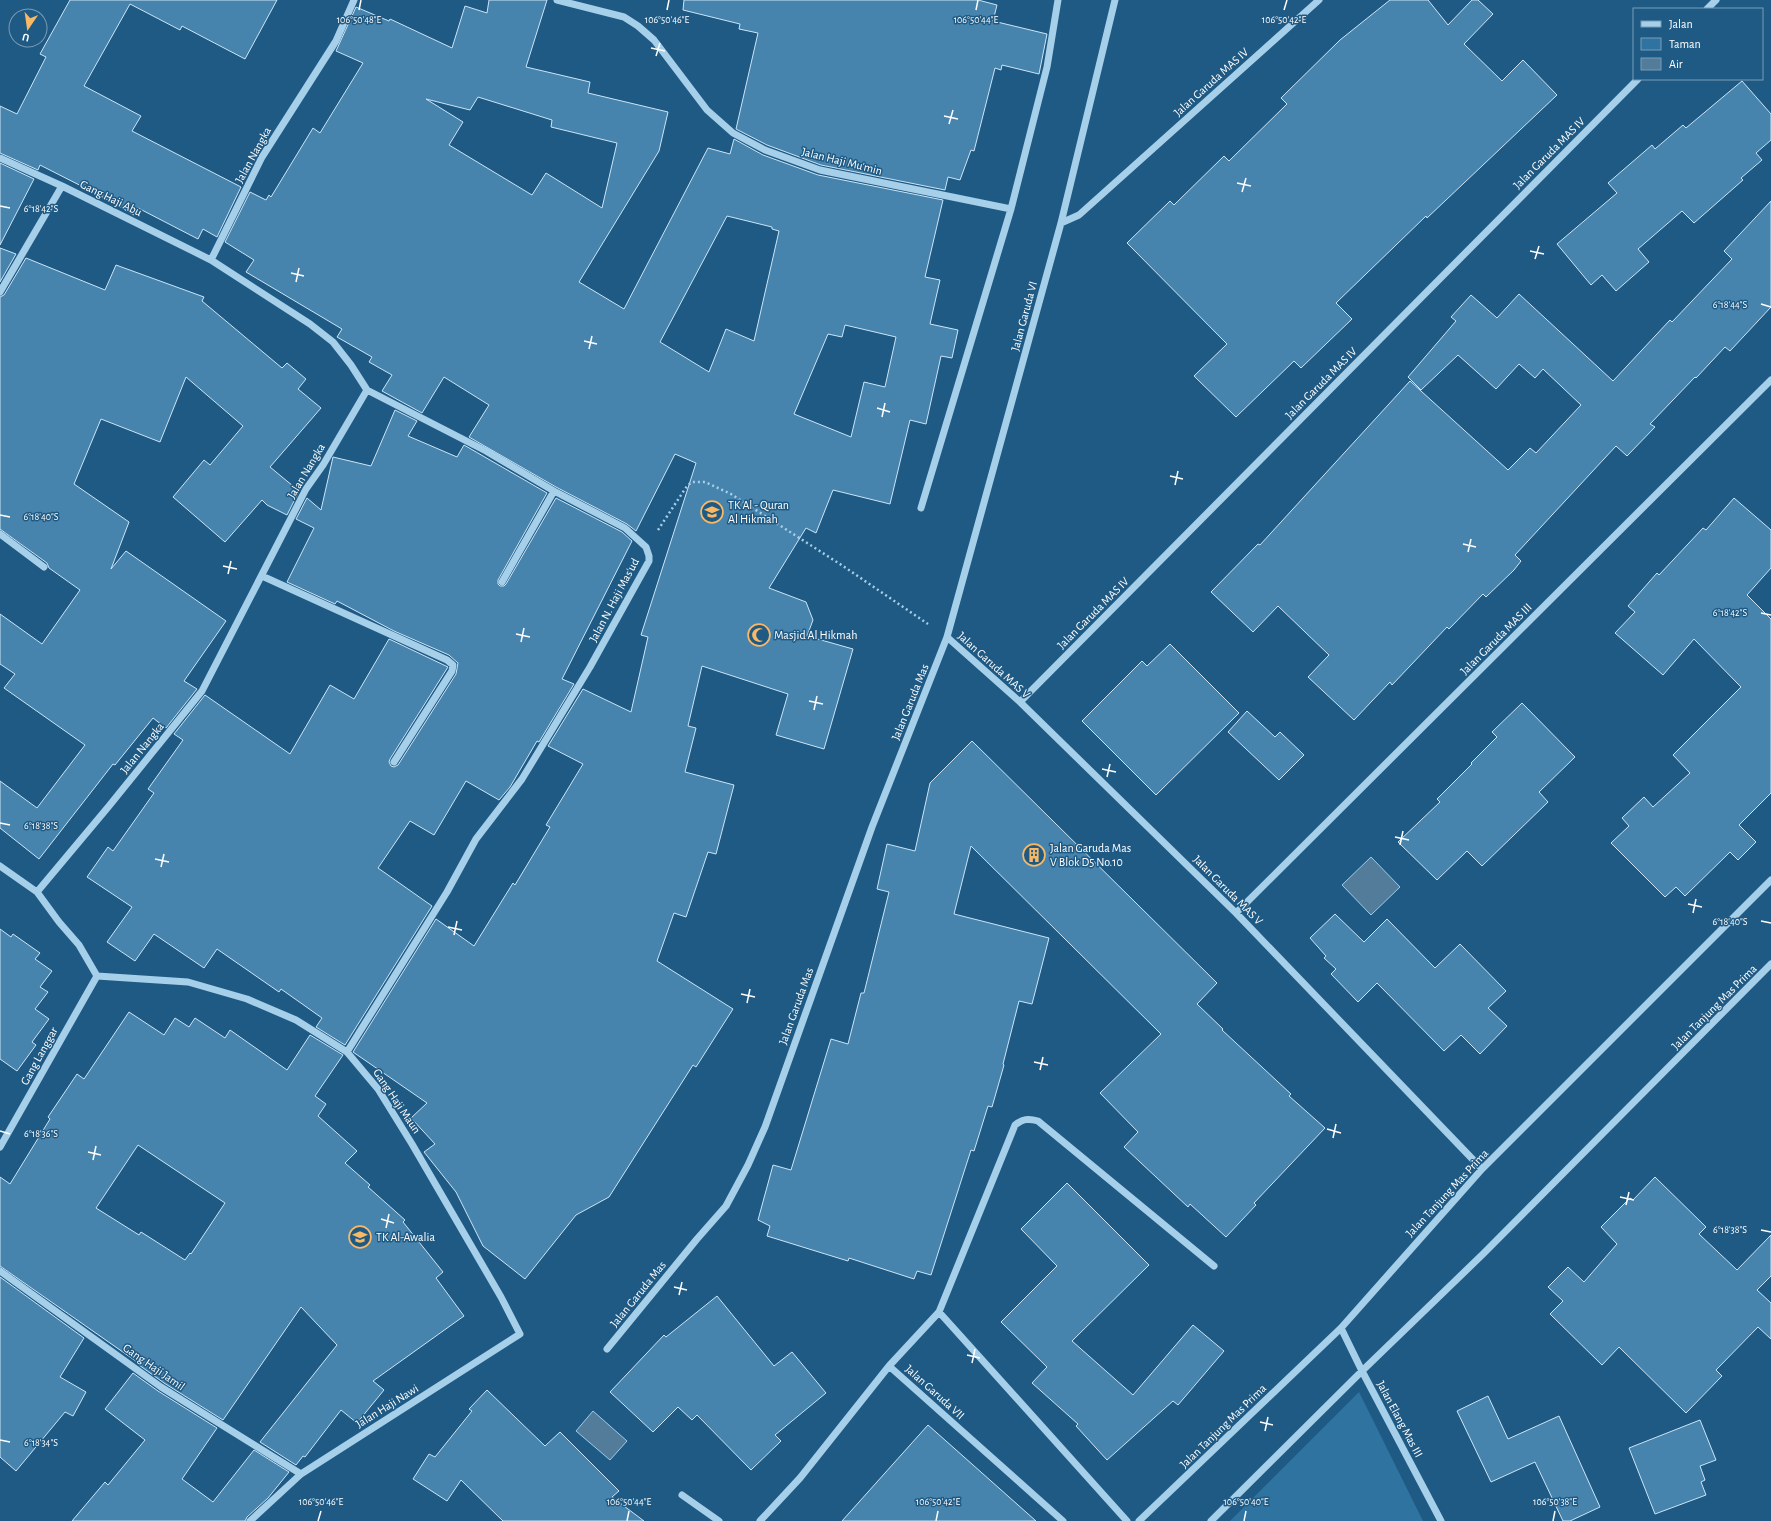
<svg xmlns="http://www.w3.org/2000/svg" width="1771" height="1521" font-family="'Alegreya Sans',sans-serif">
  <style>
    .green { fill: #2f73a1 }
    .water { fill: #527c9a; stroke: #9acceb }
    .building { fill: #4784ad; stroke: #cbe5f7; fill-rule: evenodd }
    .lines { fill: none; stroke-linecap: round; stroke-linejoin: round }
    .path { stroke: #a6cfea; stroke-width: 2.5; stroke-dasharray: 2 3; stroke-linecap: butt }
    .minor { stroke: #a6cfea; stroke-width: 7 }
    .ticks { fill: none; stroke: #fff; stroke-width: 1.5 }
    .labels { text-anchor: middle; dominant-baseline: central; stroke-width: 3; stroke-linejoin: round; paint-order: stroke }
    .street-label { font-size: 12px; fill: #fff; stroke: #1f5a84 }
    .poi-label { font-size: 12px; fill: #fff; stroke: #1f5a84; text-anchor: start }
    .ticks-label { font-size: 10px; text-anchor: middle; fill: #fff; stroke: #1f5a84; stroke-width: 3; stroke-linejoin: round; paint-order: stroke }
  </style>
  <rect width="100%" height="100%" fill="#1f5a84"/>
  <path class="green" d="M 1359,1392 L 1423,1521 L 1230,1521 Z"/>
  <path class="water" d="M 1371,857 L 1400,887 L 1371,915 L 1342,885 Z
    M 593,1411 L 627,1441 L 610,1460 L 576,1431 Z"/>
  <path class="building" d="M 70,0 L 277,0 L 245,59 L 182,26 L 180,30 L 130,4 L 84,86 L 141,116 L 132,131 L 241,187 L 217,237 L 203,229 L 198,239 L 138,208 L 134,215 L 99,195 L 40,165 L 38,170 L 0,153 L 0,106 L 17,114 L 46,57 L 40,54 Z
    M 489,0 L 547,0 L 526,67 L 590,82 L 588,93 L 668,112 L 659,151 L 579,282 L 624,309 L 708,148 L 730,154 L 734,139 L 763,155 L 818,175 L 943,200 L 925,277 L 940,280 L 930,324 L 958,330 L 952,358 L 941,356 L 926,424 L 910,420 L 890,504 L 833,490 L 816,533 L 806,528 L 769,588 L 806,602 L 813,620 L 807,636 L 853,649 L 824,749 L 776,735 L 788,694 L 702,666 L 688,726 L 696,728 L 685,772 L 734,785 L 716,854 L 708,852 L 686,917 L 674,913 L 657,961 L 733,1009 L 696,1067 L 693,1065 L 609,1197 L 576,1215 L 525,1279 L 483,1246 L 456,1192 L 424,1152 L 435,1144 L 411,1118 L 427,1103 L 353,1052 L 436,919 L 474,946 L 513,883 L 515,885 L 550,827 L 546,825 L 583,764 L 548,746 L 583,689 L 631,712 L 648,637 L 641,635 L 696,463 L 675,454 L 636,531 L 627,524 L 556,487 L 469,437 L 489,405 L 444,377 L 422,413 L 382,391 L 392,375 L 369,362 L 372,357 L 337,337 L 342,329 L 246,272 L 254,260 L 225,242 L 250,192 L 266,200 L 269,195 L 271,197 L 313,128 L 320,133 L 363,63 L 336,51 L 356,7 L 389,21 L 390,19 L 452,48 L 465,6 L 487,13 ZM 478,97 L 552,120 L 551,127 L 617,143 L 602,208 L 546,173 L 532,195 L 449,145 L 463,122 L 426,99 L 470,110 ZM 727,216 L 772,227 L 772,229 L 779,231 L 754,341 L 726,329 L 709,372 L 660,342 ZM 845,325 L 896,337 L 885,387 L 864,382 L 851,437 L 794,414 L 828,334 L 842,337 Z
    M 684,0 L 978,0 L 997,5 L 993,21 L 1047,34 L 1039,74 L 1002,65 L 1001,70 L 995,68 L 974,151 L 971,150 L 960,180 L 948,177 L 945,190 L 821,165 L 767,145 L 736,129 L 758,33 L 739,29 L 740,24 L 683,10 Z
    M 1390,0 L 1428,0 L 1448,25 L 1472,0 L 1478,0 L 1493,14 L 1464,44 L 1502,81 L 1523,60 L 1557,95 L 1427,218 L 1426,216 L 1336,303 L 1352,319 L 1301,368 L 1294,361 L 1236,417 L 1194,376 L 1227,344 L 1127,243 L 1170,201 L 1174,205 L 1224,156 L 1229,161 L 1287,104 L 1281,98 L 1340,40 Z
    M 1742,81 L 1771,114 L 1771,140 L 1756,153 L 1762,160 L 1741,178 L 1743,180 L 1694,223 L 1682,211 L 1638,249 L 1649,262 L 1616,291 L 1602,275 L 1591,285 L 1557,244 L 1617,193 L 1608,183 L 1652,145 L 1655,149 L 1683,125 L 1686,128 Z
    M 0,163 L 34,179 L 0,245 Z
    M 1771,201 L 1771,307 L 1730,351 L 1725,347 L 1696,378 L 1695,377 L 1650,424 L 1655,427 L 1627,456 L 1616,446 L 1515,555 L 1521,561 L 1514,570 L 1486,597 L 1483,594 L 1449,629 L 1447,627 L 1392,685 L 1390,682 L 1354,720 L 1308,677 L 1329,655 L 1278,606 L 1253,632 L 1211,592 L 1258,544 L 1260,545 L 1410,381 L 1508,470 L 1530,448 L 1536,453 L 1581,405 L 1543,369 L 1535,378 L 1519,364 L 1496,389 L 1458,355 L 1421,390 L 1408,377 L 1456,321 L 1451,317 L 1471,295 L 1497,318 L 1519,294 L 1613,381 L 1670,320 L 1672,322 L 1732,259 L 1724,251 Z
    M 0,248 L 16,254 L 0,282 Z
    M 26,258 L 105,290 L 116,265 L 204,297 L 202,301 L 282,368 L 287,363 L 306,379 L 298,389 L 321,408 L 270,467 L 299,491 L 287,515 L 267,505 L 262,500 L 225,542 L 173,497 L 204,460 L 210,465 L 243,426 L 186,377 L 160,442 L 101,419 L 74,484 L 129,522 L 111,569 L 126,551 L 226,621 L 184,681 L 197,689 L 166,728 L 153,718 L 115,765 L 113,764 L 39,859 L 0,828 L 0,781 L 37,808 L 85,745 L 4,688 L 15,674 L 0,664 L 0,614 L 42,644 L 80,590 L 49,568 L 47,563 L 0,529 L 0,297 L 4,295 Z
    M 395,410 L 417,421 L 408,436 L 457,457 L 464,445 L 547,493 L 498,580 L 498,584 L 500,586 L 504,586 L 506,584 L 556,498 L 622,532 L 632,541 L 562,679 L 574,684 L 539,742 L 537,741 L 510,787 L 499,800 L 466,781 L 434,835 L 410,821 L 378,868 L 432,906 L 345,1045 L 316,1027 L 322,1018 L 281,989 L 279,992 L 217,949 L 204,968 L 154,934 L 135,961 L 107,942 L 132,907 L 87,877 L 108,847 L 113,851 L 154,793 L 148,789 L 183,740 L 174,734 L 205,695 L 290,754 L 330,685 L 354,699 L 389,639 L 448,667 L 390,759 L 389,762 L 391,766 L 394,767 L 398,765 L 456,674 L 458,663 L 449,655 L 394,631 L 337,601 L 335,604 L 287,582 L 314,528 L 296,519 L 307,498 L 321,510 L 333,457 L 371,466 Z
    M 1734,498 L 1771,530 L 1771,568 L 1747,595 L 1771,619 L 1771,793 L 1739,825 L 1756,842 L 1738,860 L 1730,852 L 1685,896 L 1676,887 L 1665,897 L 1611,843 L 1629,826 L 1622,818 L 1644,797 L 1653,807 L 1690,773 L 1673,755 L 1741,687 L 1694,639 L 1663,675 L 1615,633 L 1635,612 L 1628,606 L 1657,573 L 1659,575 L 1703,528 L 1706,530 Z
    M 1170,644 L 1239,713 L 1156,795 L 1082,721 L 1142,661 L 1147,666 Z
    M 1522,703 L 1575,757 L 1539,792 L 1548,802 L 1482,866 L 1467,851 L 1437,880 L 1398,842 L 1440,802 L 1437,799 L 1472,764 L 1471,763 L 1497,737 L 1492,732 Z
    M 1247,711 L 1275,737 L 1280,732 L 1304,755 L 1279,780 L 1228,732 Z
    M 972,741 L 1217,983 L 1197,1004 L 1223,1029 L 1222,1030 L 1291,1094 L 1289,1096 L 1325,1128 L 1254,1203 L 1256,1205 L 1226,1237 L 1190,1204 L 1188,1207 L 1124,1147 L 1138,1132 L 1100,1093 L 1161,1034 L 971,846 L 954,914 L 1049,938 L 1032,1004 L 1019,1001 L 1003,1064 L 1004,1065 L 992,1107 L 988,1106 L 974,1151 L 971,1150 L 931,1275 L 917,1271 L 914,1279 L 849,1258 L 848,1261 L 767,1236 L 770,1226 L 758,1220 L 773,1165 L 791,1170 L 831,1039 L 848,1044 L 861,993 L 864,993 L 889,892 L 877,889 L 887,844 L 915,851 L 930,783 Z
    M 1335,914 L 1364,942 L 1387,919 L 1435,968 L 1460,944 L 1506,991 L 1488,1008 L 1507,1026 L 1480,1054 L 1461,1035 L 1444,1051 L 1377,983 L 1358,1002 L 1331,974 L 1336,969 L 1324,958 L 1326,956 L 1310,938 Z
    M 0,929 L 11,937 L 13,934 L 40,953 L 35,959 L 52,971 L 40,987 L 48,992 L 35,1009 L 49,1019 L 32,1042 L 36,1045 L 17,1071 L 0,1059 Z
    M 129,1012 L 164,1035 L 175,1018 L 189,1027 L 195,1018 L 225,1038 L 230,1030 L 287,1070 L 310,1035 L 343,1055 L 315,1096 L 326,1104 L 318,1116 L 357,1151 L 345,1163 L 370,1185 L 368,1187 L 405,1220 L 403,1222 L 443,1272 L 436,1278 L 464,1316 L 373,1381 L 384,1390 L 357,1423 L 341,1410 L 305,1457 L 303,1456 L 296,1465 L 260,1442 L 337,1345 L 301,1307 L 223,1420 L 164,1383 L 139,1365 L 140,1364 L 0,1266 L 0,1177 L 10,1184 L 50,1119 L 48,1117 L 77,1074 L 84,1079 ZM 138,1145 L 225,1203 L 191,1254 L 190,1253 L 185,1260 L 141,1232 L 139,1235 L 96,1208 Z
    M 1655,1177 L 1706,1227 L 1699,1234 L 1737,1270 L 1771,1235 L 1771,1276 L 1757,1290 L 1771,1303 L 1771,1339 L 1758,1327 L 1716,1370 L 1722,1376 L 1686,1413 L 1619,1347 L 1602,1365 L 1550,1314 L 1563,1301 L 1548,1287 L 1568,1267 L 1584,1282 L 1617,1244 L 1601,1227 L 1630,1198 L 1633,1200 Z
    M 1067,1183 L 1149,1265 L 1072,1341 L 1133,1395 L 1193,1325 L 1224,1351 L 1178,1405 L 1173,1401 L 1107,1460 L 1076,1426 L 1078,1424 L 1032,1383 L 1047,1367 L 1001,1322 L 1057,1266 L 1021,1229 Z
    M 0,1277 L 84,1338 L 60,1377 L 86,1392 L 73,1416 L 65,1412 L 16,1471 L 0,1457 Z
    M 717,1296 L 774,1366 L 792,1352 L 826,1393 L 775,1435 L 781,1441 L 751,1470 L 697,1415 L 692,1420 L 678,1407 L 653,1432 L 610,1392 L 664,1335 L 666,1337 Z
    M 133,1373 L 158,1391 L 217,1428 L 182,1479 L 213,1502 L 254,1450 L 289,1472 L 268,1498 L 247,1517 L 245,1521 L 72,1521 L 105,1482 L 108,1485 L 145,1440 L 105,1409 Z
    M 487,1390 L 545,1446 L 560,1432 L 619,1491 L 612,1497 L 644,1521 L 503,1521 L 461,1480 L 447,1501 L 413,1479 L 429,1454 L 435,1457 L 472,1411 L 469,1409 Z
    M 1488,1396 L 1508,1439 L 1559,1416 L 1600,1507 L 1570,1521 L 1563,1521 L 1535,1462 L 1491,1482 L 1457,1411 Z
    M 1700,1420 L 1716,1460 L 1700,1466 L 1705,1480 L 1701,1482 L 1706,1495 L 1655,1514 L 1629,1448 Z
    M 928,1425 L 1036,1521 L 842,1521 Z"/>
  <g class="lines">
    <path class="path" d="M 658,530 L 687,486 L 692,482 L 705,482 L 731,494 L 843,566 L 928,624"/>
    <path class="minor" d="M 354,0 L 336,41 L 262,157 L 211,260 L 310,324 L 333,342 L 351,365 L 367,390
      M 557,0 L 624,17 L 638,26 L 654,40 L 707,110 L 733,133 L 765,150 L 820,170 L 1011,209
      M 1707,9 L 1716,0
      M 0,158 L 62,186 L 211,260
      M 1061,223 L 1079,215 L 1319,0
      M 0,292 L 62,186
      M 921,508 L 1011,209 L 1047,67 L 1058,0
      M 0,534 L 44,567
      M 262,576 L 447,660 L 453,665 L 452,671 L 394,762
      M 502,582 L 554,491
      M 947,637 L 1020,702 L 1236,913 L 1482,1169
      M 1020,702 L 1638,79
      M 0,866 L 37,892
      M 1236,913 L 1771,380
      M 97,976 L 188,982 L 247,999 L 296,1020 L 347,1052 L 378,1089 L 412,1144 L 501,1297 L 520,1334 L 301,1474 L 250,1521
      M 97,976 L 79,945 L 59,922 L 37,892 L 109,806 L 202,691 L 306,489 L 323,465 L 367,390
      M 347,1052 L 447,892 L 476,839 L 522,779 L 590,667 L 649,561 L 649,556 L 646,547 L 625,528 L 554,491 L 486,451 L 367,390
      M 0,1147 L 97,976
      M 0,1271 L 161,1387 L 301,1474
      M 939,1312 L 1127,1521
      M 1341,1328 L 1362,1371 L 1441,1521
      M 607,1349 L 697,1239 L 726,1206 L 748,1165 L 765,1127 L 872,827 L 947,637 L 1061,223 L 1115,0
      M 889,1366 L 1063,1521
      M 682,1495 L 719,1521
      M 760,1521 L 800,1478 L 889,1366 L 939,1312 L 1015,1125 C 1023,1119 1028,1118 1038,1121 L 1214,1266
      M 1139,1521 L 1341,1328 L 1482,1169 L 1771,880
      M 1211,1521 L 1362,1371 L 1483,1254 L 1771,964"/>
  </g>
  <path class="ticks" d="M 359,10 L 361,0M 667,10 L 669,0M 976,10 L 978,0M 1284,10 L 1287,0M 651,48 L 665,51M 656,56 L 660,43M 944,116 L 958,119M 949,124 L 953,110M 1237,183 L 1251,186M 1242,192 L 1246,178M 0,206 L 10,208M 1530,251 L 1544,254M 1535,259 L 1539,246M 291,273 L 304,276M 296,282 L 299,268M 1761,304 L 1771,307M 584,341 L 597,344M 589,349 L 592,336M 877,408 L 890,412M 882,417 L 885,403M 1170,476 L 1183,479M 1175,485 L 1178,471M 0,515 L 10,517M 1463,544 L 1476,547M 1468,552 L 1471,539M 223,566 L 237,569M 228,574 L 231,561M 1761,613 L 1771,615M 516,634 L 530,637M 521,642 L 524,628M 809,701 L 823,704M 814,710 L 817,696M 1102,769 L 1116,772M 1107,777 L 1110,764M 0,823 L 10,825M 1395,837 L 1409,840M 1400,845 L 1403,831M 155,859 L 169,862M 161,867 L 164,854M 1688,904 L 1702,907M 1693,913 L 1696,899M 1761,921 L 1771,923M 448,927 L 462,930M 454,935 L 457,921M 741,994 L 755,997M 747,1003 L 750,989M 1034,1062 L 1048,1065M 1040,1070 L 1043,1057M 1327,1129 L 1341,1133M 0,1131 L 10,1134M 1333,1138 L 1336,1124M 88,1152 L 101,1155M 93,1160 L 96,1146M 1620,1197 L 1634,1200M 1626,1205 L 1629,1192M 381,1219 L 394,1223M 386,1228 L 389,1214M 1761,1230 L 1771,1232M 674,1287 L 687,1290M 679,1295 L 682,1282M 967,1355 L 980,1358M 972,1363 L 975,1349M 1260,1422 L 1273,1425M 1265,1431 L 1268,1417M 0,1440 L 10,1442M 318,1521 L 321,1511M 627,1521 L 629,1511M 936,1521 L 938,1511M 1244,1521 L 1246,1511M 1553,1521 L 1555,1511"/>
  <defs>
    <g id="school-ring" transform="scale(1.15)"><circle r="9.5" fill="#1f5a84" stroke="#f8b866" stroke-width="1.5"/><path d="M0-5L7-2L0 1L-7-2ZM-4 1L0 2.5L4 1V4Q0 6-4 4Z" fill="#f8b866"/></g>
    <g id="mosque-ring" transform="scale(1.15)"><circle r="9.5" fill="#1f5a84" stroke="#f8b866" stroke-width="1.5"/><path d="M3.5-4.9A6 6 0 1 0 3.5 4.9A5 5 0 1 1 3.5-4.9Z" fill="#f8b866"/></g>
    <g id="building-ring" transform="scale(1.15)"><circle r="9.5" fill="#1f5a84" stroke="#f8b866" stroke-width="1.5"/><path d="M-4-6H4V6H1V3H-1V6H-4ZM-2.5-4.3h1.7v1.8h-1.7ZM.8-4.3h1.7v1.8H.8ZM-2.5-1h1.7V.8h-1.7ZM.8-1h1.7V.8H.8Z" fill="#f8b866"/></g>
  </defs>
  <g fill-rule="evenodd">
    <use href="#school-ring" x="712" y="512"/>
    <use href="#mosque-ring" x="759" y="635"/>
    <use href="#building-ring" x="1034" y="855"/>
    <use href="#school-ring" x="360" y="1237"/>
  </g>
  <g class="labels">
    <g class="street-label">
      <text transform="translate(1211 82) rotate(-42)">Jalan Garuda MAS IV</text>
      <text transform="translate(1549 153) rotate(-45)">Jalan Garuda MAS IV</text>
      <text transform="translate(253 155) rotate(-61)">Jalan Nangka</text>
      <text transform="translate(842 161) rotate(14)">Jalan Haji Mu'min</text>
      <text transform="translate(111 198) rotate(26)">Gang Haji Abu</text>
      <text transform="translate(1024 316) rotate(-75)">Jalan Garuda VI</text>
      <text transform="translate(1321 383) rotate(-45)">Jalan Garuda MAS IV</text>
      <text transform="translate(306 471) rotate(-59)">Jalan Nangka</text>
      <text transform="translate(614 600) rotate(-62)">Jalan N. Haji Mas'ud</text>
      <text transform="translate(1093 613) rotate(-45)">Jalan Garuda MAS IV</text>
      <text transform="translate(1496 639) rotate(-45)">Jalan Garuda MAS III</text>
      <text transform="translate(994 665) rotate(42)">Jalan Garuda MAS V</text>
      <text transform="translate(910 702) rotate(-68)">Jalan Garuda Mas</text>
      <text transform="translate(142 748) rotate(-51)">Jalan Nangka</text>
      <text transform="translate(1228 890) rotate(45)">Jalan Garuda MAS V</text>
      <text transform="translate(796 1006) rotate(-70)">Jalan Garuda Mas</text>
      <text transform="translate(1714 1007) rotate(-45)">Jalan Tanjung Mas Prima</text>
      <text transform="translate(39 1056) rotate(-61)">Gang Langgar</text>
      <text transform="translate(397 1101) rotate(56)">Gang Haji Maun</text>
      <text transform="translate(1447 1193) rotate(-47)">Jalan Tanjung Mas Prima</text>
      <text transform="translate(638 1294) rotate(-51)">Jalan Garuda Mas</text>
      <text transform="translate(154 1367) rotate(35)">Gang Haji Jamil</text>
      <text transform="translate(935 1392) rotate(42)">Jalan Garuda VII</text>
      <text transform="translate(387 1406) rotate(-32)">Jalan Haji Nawi</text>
      <text transform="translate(1400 1419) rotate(62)">Jalan Elang Mas III</text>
      <text transform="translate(1223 1426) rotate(-44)">Jalan Tanjung Mas Prima</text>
    </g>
    <g class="poi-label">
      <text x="728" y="505">TK Al - Quran<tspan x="728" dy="14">Al Hikmah</tspan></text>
      <text x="774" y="635">Masjid Al Hikmah</text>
      <text x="1050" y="848">Jalan Garuda Mas<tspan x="1050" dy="14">V Blok D5 No.10</tspan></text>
      <text x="376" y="1237">TK Al-Awalia</text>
    </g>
  </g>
  <g class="ticks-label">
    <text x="359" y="23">106°50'48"E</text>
    <text x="667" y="23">106°50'46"E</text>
    <text x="976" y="23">106°50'44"E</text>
    <text x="1284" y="23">106°50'42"E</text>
    <text x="41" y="212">6°18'42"S</text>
    <text x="1730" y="308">6°18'44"S</text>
    <text x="41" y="520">6°18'40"S</text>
    <text x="1730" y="616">6°18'42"S</text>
    <text x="41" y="829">6°18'38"S</text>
    <text x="1730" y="925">6°18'40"S</text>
    <text x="41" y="1137">6°18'36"S</text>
    <text x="1730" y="1233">6°18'38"S</text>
    <text x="41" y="1446">6°18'34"S</text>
    <text x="321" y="1505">106°50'46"E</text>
    <text x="629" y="1505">106°50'44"E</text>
    <text x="938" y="1505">106°50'42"E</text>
    <text x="1246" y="1505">106°50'40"E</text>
    <text x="1555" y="1505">106°50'38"E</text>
  </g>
  <rect x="1633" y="8" width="130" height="72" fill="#1f5a84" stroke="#799cb5"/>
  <rect x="1641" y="21" width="20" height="6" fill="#a6cfea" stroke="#799cb5"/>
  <text x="1669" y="28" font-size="12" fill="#ffffff">Jalan</text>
  <rect x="1641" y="38" width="20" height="12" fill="#2f73a1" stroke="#799cb5"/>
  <text x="1669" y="48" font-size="12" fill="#ffffff">Taman</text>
  <rect x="1641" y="58" width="20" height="12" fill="#527c9a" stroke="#799cb5"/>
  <text x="1669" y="68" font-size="12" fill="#ffffff">Air</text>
  <g transform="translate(28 28) rotate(193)"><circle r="19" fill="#1f5a84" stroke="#799cb5"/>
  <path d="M0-3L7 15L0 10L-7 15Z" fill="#f8b866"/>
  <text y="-6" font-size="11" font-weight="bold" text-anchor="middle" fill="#ffffff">U</text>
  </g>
</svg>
